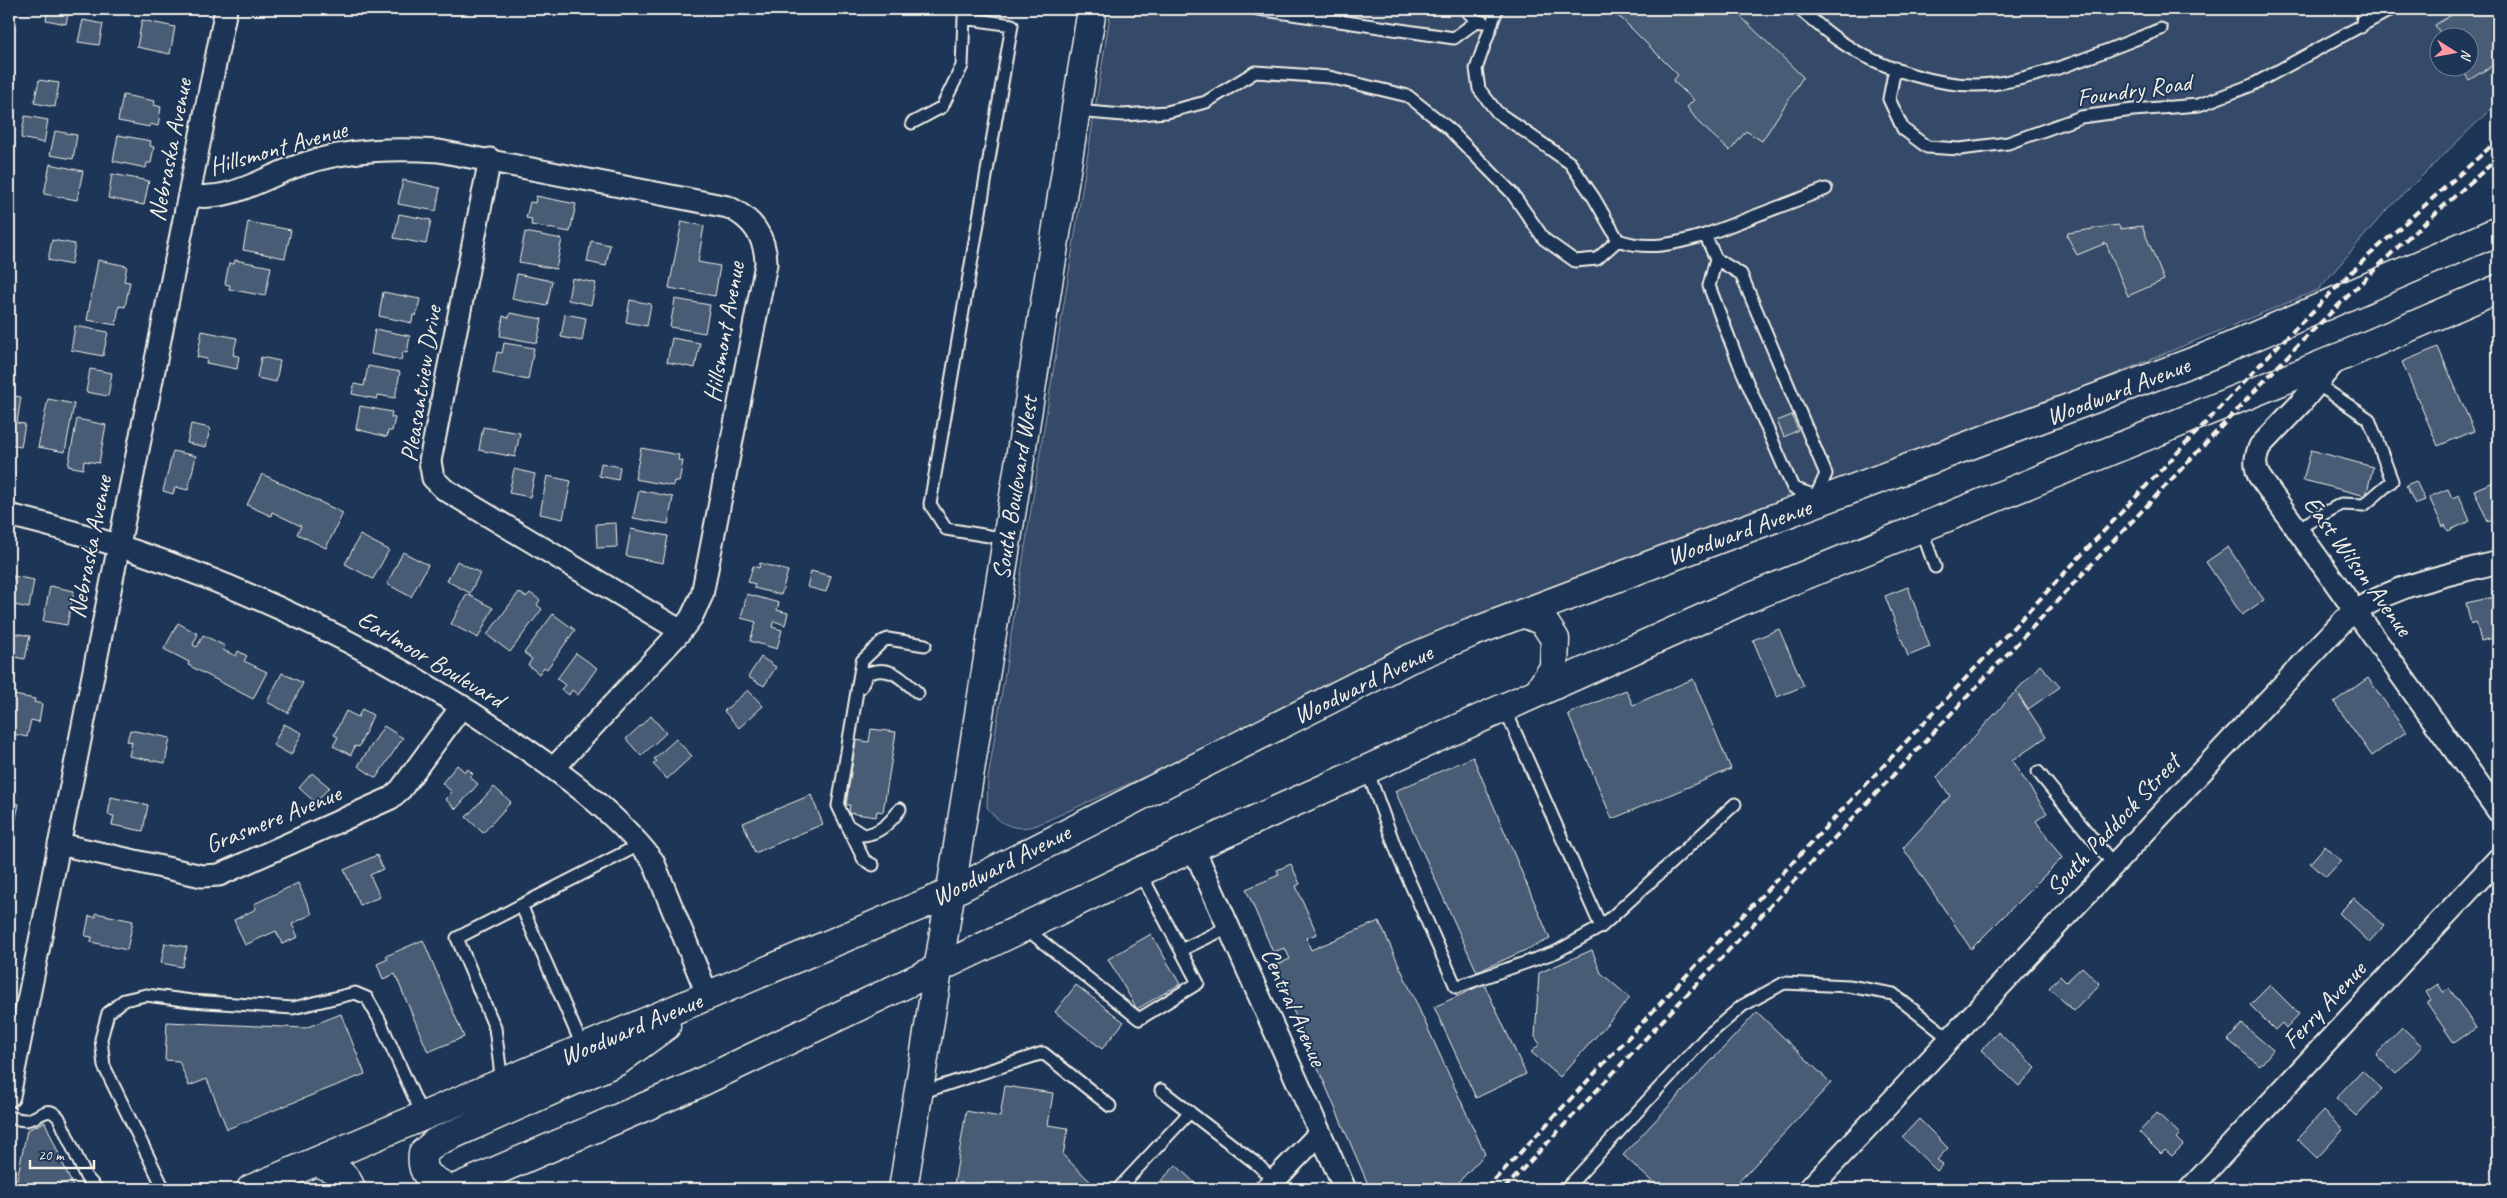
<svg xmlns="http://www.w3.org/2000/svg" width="2507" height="1198" font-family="Caveat,sans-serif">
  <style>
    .green { fill: #354a67; stroke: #949ea8; fill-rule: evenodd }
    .building { fill: #485b74; stroke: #f4f1e8 }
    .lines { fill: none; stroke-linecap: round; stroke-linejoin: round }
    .service-casing { stroke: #f4f1e8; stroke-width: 15 }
    .minor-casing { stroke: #f4f1e8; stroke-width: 25 }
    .tertiary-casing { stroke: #f4f1e8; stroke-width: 31 }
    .primary-casing { stroke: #f4f1e8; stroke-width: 31 }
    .service { stroke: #1d3557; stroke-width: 11 }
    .minor { stroke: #1d3557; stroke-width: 21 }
    .tertiary { stroke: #1d3557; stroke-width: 28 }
    .primary { stroke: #1d3557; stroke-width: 28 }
    .rail { stroke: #f4f1e8; stroke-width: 4; stroke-dasharray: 8 4; stroke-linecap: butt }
    .labels { text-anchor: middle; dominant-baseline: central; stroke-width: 4; stroke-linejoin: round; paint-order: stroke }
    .street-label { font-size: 25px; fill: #f4f1e8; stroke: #1d3557 }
  </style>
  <rect width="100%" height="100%" fill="#1d3557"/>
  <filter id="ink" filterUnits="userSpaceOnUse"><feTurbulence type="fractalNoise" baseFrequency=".02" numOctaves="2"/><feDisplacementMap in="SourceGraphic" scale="10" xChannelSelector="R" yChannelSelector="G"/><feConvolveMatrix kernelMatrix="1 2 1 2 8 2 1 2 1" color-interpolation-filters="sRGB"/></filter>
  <g filter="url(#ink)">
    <path class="green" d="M 1111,9 L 2498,9 L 2498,102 L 2383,214 L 2318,290 L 1618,580 L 1325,712 L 1195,754 L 1037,825 C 1016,832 999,825 987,807 L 988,779 ZM 2440,38 L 2470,38 L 2470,68 L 2440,68 Z"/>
    <path class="building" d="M 48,9 L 69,9 L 66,24 L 46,20 Z
      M 153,9 L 182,9 L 181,11 L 178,10 L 177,13 Z
      M 1606,9 L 1733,9 L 1803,77 L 1762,141 L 1746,131 L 1730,151 L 1699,123 L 1687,107 L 1694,100 L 1673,81 L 1678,75 L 1622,19 Z
      M 2461,9 L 2498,9 L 2498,62 L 2469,80 L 2461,68 L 2470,68 L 2470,38 L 2443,38 L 2435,25 Z
      M 83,20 L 103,24 L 99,45 L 78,42 Z
      M 142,20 L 175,27 L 170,54 L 137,47 Z
      M 39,80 L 59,83 L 55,107 L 34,103 Z
      M 123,95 L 155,101 L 154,105 L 161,107 L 158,126 L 150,124 L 150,127 L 118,121 Z
      M 25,116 L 48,120 L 44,143 L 21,138 Z
      M 55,131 L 77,135 L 73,159 L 50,155 Z
      M 118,135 L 151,141 L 150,146 L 154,147 L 151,163 L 147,163 L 146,168 L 113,161 Z
      M 50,164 L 83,171 L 77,200 L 44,194 Z
      M 112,174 L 149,181 L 144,205 L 108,198 Z
      M 403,180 L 440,188 L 436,211 L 398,204 Z
      M 536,196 L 576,204 L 570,232 L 531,225 L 532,219 L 526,218 L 530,202 L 535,203 Z
      M 399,214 L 431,220 L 426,244 L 394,238 Z
      M 682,221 L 704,226 L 698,262 L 720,266 L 715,296 L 669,288 Z
      M 248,222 L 291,230 L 285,258 L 243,250 Z
      M 2118,225 L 2121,229 L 2142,226 L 2164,280 L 2128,296 L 2106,243 L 2077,255 L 2067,236 L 2068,233 Z
      M 525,232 L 562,239 L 556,269 L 519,262 Z
      M 52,240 L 75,244 L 71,265 L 48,260 Z
      M 591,241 L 610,245 L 606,266 L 587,262 Z
      M 98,260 L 127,266 L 124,281 L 130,282 L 125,307 L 119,306 L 116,325 L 87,320 Z
      M 235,260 L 271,267 L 265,296 L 229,289 L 230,285 L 225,284 L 229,263 L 234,264 Z
      M 517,274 L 552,281 L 547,306 L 512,299 Z
      M 572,278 L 596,283 L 591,305 L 568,300 Z
      M 383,292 L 420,299 L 416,316 L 413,315 L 412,323 L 379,316 Z
      M 675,299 L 710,305 L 705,333 L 670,327 Z
      M 630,300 L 651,304 L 647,326 L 626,322 Z
      M 510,313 L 542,319 L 537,343 L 500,336 L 503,316 L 509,318 Z
      M 565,314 L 586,318 L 582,341 L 561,337 Z
      M 75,326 L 108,332 L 103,356 L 71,350 Z
      M 375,329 L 410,336 L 407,353 L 403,352 L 401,360 L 371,354 Z
      M 202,331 L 237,338 L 233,355 L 239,356 L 237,369 L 206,363 L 207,359 L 197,357 Z
      M 672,338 L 700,343 L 695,368 L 667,362 Z
      M 504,343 L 534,348 L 528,380 L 493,373 L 497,352 L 502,353 Z
      M 2438,347 L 2474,431 L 2438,446 L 2402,362 Z
      M 261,357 L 280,361 L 276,382 L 257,378 Z
      M 368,366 L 400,372 L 395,398 L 378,395 L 377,399 L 352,394 L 354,384 L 364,386 Z
      M 90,369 L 112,373 L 108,396 L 86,392 Z
      M 9,395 L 21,397 L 17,423 L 25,424 L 21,447 L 9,445 Z
      M 48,399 L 74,404 L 65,452 L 38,447 Z
      M 360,406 L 392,412 L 391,417 L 395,418 L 392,431 L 388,431 L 387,437 L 356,429 Z
      M 1792,415 L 1798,430 L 1784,437 L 1777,421 Z
      M 77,419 L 106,425 L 99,463 L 84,461 L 83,469 L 68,466 Z
      M 191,424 L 210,428 L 206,447 L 187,443 Z
      M 483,427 L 520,433 L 515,457 L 479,450 Z
      M 641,448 L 679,455 L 678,460 L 683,461 L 679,482 L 674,481 L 673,486 L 635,479 Z
      M 2311,450 L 2373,467 L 2366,496 L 2303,480 Z
      M 173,451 L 196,456 L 188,490 L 175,487 L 173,494 L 163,491 Z
      M 601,463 L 620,467 L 618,480 L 599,476 Z
      M 514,469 L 535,474 L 530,497 L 509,493 Z
      M 262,474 L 343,513 L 326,548 L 297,534 L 301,526 L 272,512 L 271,516 L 247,505 Z
      M 547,476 L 571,481 L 563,519 L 540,514 Z
      M 2498,480 L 2498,517 L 2488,522 L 2474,490 Z
      M 2416,481 L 2425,500 L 2415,504 L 2406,485 Z
      M 2448,489 L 2452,498 L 2459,495 L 2470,521 L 2448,531 L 2445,525 L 2443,527 L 2429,497 Z
      M 639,490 L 673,497 L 668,524 L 633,518 Z
      M 616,523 L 617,547 L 597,548 L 596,524 Z
      M 631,529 L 668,536 L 663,563 L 626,556 Z
      M 360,535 L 389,550 L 373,579 L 345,564 Z
      M 2228,547 L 2264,600 L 2242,615 L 2206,562 Z
      M 403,552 L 428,565 L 411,597 L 387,584 Z
      M 457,561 L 480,573 L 470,593 L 447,581 Z
      M 760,563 L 788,571 L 781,595 L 754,588 L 755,584 L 748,582 L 753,566 L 759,568 Z
      M 811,571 L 831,576 L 826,592 L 807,587 Z
      M 13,576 L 34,580 L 29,608 L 9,604 L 9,581 L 12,581 Z
      M 50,586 L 74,591 L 67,625 L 43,621 Z
      M 1908,587 L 1930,647 L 1908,656 L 1885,596 Z
      M 519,592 L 526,597 L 530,593 L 540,600 L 537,605 L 542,609 L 510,652 L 487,635 Z
      M 467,594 L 493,608 L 478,638 L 451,624 Z
      M 747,594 L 779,603 L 777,610 L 788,613 L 785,625 L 774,621 L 772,627 L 782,630 L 777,649 L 750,641 L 756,622 L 741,618 Z
      M 2498,596 L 2498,647 L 2496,648 L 2493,638 L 2481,641 L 2476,622 L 2471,624 L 2466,603 Z
      M 553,614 L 575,630 L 547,669 L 544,667 L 539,674 L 528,665 L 532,659 L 524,653 Z
      M 178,623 L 198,634 L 193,645 L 197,647 L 203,635 L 225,646 L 223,650 L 236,656 L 238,651 L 247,656 L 244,661 L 267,672 L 253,699 L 188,665 L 189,662 L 164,649 Z
      M 1779,629 L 1804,686 L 1777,697 L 1753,640 Z
      M 9,632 L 30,636 L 25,659 L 9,656 Z
      M 576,653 L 597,668 L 578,695 L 572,690 L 569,695 L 561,689 L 565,685 L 557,679 Z
      M 761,657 L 776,667 L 764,686 L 748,677 Z
      M 2040,665 L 2060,687 L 2027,710 L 2016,691 Z
      M 282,673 L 303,683 L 288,713 L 267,702 Z
      M 2368,678 L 2406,732 L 2372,756 L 2334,702 Z
      M 1693,679 L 1731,769 L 1612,819 L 1568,714 L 1626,690 L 1633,705 Z
      M 748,690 L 763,706 L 739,728 L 724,711 Z
      M 2016,691 L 2046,737 L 2012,761 L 2047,813 L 2036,821 L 2062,858 L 1971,949 L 1903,848 L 1950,796 L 1937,777 Z
      M 9,694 L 35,699 L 34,702 L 42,704 L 39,722 L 31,720 L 27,737 L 9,733 Z
      M 362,709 L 373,715 L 359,747 L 355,746 L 351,755 L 333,746 L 338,737 L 334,735 L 346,711 L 358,717 Z
      M 651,716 L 666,733 L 641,756 L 626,739 Z
      M 284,724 L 302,733 L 291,755 L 273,745 Z
      M 384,726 L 403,738 L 376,778 L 358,766 Z
      M 871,729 L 896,732 L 883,812 L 877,811 L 876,817 L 849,813 L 850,805 L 846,805 L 856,740 L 869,742 Z
      M 130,730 L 170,738 L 165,763 L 129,756 L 132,742 L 127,741 Z
      M 676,739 L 692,756 L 667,779 L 653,764 L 657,761 L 654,759 Z
      M 1473,757 L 1550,939 L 1477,972 L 1395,791 Z
      M 457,765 L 465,772 L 468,769 L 473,774 L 470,777 L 478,784 L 456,809 L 445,799 L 452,792 L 442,783 Z
      M 312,773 L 329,787 L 316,803 L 299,788 Z
      M 494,787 L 511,802 L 483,833 L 466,817 Z
      M 811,795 L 823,824 L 755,853 L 743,823 Z
      M 111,797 L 148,805 L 143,831 L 112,825 L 114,816 L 108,815 Z
      M 9,802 L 19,804 L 14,828 L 9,827 Z
      M 2325,846 L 2341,861 L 2326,877 L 2310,863 Z
      M 377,855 L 383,869 L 370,875 L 380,897 L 360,905 L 344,870 Z
      M 1291,864 L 1300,884 L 1296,886 L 1317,934 L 1306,938 L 1311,950 L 1379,921 L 1485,1154 L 1452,1189 L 1370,1189 L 1274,966 L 1290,959 L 1285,948 L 1273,952 L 1246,889 L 1279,875 L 1277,870 Z
      M 298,883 L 312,914 L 292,924 L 298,937 L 282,944 L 276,931 L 245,945 L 234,920 L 256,909 L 254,904 Z
      M 2354,898 L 2384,926 L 2369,942 L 2339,913 Z
      M 96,913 L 133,921 L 127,950 L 91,942 L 92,937 L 85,936 L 89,916 L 96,917 Z
      M 1151,934 L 1180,984 L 1137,1009 L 1108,959 Z
      M 423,940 L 464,1037 L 428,1052 L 395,974 L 383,979 L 377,964 L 388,959 L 386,956 Z
      M 165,943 L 187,947 L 182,967 L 161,963 Z
      M 1592,950 L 1601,973 L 1630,998 L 1560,1077 L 1531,1052 L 1540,1044 L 1535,1037 L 1539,973 Z
      M 2082,967 L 2100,984 L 2074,1011 L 2049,988 L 2060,976 L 2066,982 Z
      M 1484,984 L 1526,1074 L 1476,1098 L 1434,1007 Z
      M 2438,984 L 2443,992 L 2449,988 L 2476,1028 L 2454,1043 L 2427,1003 L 2431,1000 L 2426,992 Z
      M 1076,985 L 1124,1022 L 1102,1049 L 1055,1012 Z
      M 2270,985 L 2299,1014 L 2286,1028 L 2282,1023 L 2275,1030 L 2250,1005 Z
      M 1757,1012 L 1831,1083 L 1732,1189 L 1660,1189 L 1623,1155 Z
      M 341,1014 L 365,1074 L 227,1129 L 207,1079 L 189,1086 L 179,1061 L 165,1060 L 167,1022 L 305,1028 Z
      M 2242,1024 L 2273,1050 L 2260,1066 L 2228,1040 Z
      M 2402,1027 L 2422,1046 L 2396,1074 L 2376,1055 Z
      M 1998,1032 L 2036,1068 L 2019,1086 L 1981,1050 Z
      M 2362,1070 L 2382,1089 L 2356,1116 L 2336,1098 Z
      M 1005,1086 L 1053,1093 L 1048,1125 L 1068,1128 L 1063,1155 L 1098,1189 L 983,1189 L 954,1185 L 966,1111 L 1000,1117 Z
      M 2323,1111 L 2343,1130 L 2317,1158 L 2297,1139 Z
      M 2157,1113 L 2180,1134 L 2176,1138 L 2183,1145 L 2172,1156 L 2165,1150 L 2161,1154 L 2139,1132 Z
      M 1919,1119 L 1948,1148 L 1937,1160 L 1943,1164 L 1937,1171 L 1902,1137 Z
      M 45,1122 L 74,1189 L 15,1189 L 27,1130 Z
      M 1176,1165 L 1201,1189 L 1153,1189 Z"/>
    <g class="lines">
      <g class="service-casing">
        <path id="service" d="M 965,9 L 964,18 L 1012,25 L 930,504 L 946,529 L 1007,539
          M 1258,9 L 1454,38 L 1477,21
          M 1465,9 L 1477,21 L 1483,22
          M 1497,9 L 1476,69 L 1479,89 L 1497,112 L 1570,163 L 1594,198 L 1618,240 C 1648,251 1675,244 1705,235
          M 1799,9 C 1813,20 1826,32 1841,42 C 1879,68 1945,90 1992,84 C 2046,77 2110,49 2161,29
          M 2361,27 L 2365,9
          M 1895,68 L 1889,99 L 1903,129 L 1927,147 L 1960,149 L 2008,143 L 2081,117 L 2133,110 L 2199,105 L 2252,85 L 2392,9
          M 1076,111 L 1123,115 L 1167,112 L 1206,102 L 1255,72 L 1329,77 L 1408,96 L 1447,127 L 1512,193 L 1544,239 L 1575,261 L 1597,259 L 1618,240
          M 912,123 L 942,107 L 962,66 L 964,18
          M 1716,259 L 1705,235 L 1826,189
          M 1816,496 L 1793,488 L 1740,366 L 1709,286 L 1716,259 L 1741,274 L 1826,474 L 1816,496 L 1816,500
          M 1921,528 L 1935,567
          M 2297,529 L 2341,504 L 2364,505 L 2392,481 L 2369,419 L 2317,384
          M 861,687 L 868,673 C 891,665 901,678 918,693
          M 1505,709 L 1601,927 L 1735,804
          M 1367,770 L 1400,860 L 1456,987 L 1556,952 L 1601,927
          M 2038,772 L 2114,865
          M 849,826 L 863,835 C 879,834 891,822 900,809
          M 873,865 L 864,860 L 838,806 L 862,661 L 883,641 L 888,639 L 925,645
          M 521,905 L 584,1050
          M 1025,928 L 1139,1019 L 1198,983 L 1140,872
          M 1181,950 L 1229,927
          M 502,1083 L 495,1028 L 457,938 L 639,845
          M 1161,1090 L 1258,1165 L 1274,1181
          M 920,1093 L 1043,1053 L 1110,1106
          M 9,1117 C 14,1118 20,1120 26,1120 C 41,1118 47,1103 59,1118 L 86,1177 L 97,1189
          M 164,1189 L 104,1066 L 101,1039 L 108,1013 L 124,1000 L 146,995 L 192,1001 L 293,1008 L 355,993 L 367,998 L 379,1019 L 423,1117
          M 1118,1189 L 1190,1112
          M 1566,1189 L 1706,1037 L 1742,1006 L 1784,983 L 1849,986 L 1893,994 L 1950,1039"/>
      </g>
      <g class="minor-casing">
        <path id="minor" d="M 490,159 L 430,461 L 433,478 L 444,489 L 681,631
          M 189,195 C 232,203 266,175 306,163 C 349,149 394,148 439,151 L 728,207 C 752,218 766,237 766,264 L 702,595 L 691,618 L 681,631 L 554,768
          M 2337,359 L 2301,403 L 2260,446 C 2255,457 2254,465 2259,476 L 2498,811
          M 9,515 C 187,558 352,632 504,734 C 557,770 613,809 653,861 L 708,996
          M 59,844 L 202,876 L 219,875 L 391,798 L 401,789 L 462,706
          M 1193,847 L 1345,1189
          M 9,1096 L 226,9
          M 1266,1189 L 1320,1133
          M 1809,1189 L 2344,620 C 2387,585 2446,576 2498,562
          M 2190,1189 L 2498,859"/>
      </g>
      <g class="tertiary-casing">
        <path id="tertiary" d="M 903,1189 L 1092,9"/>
      </g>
      <g class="primary-casing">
        <path id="primary" d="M 1523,613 L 1543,621 L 1555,639 L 1554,668 L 1538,692
          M 316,1162 C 331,1168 346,1172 351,1189
          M 251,1189 L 950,893 L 1409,659 L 1471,633 L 1724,537 L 2211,355 L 2498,231
          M 450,1189 C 432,1179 420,1176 423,1153 L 436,1142 L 618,1061 L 666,1026
          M 454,1189 L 693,1086 L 1139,872 L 1739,602 L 2338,358 L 2498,289"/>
      </g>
      <use href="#service" class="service"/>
      <use href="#minor" class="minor"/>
      <use href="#tertiary" class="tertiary"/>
      <use href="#primary" class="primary"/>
      <path class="rail" d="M 1486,1189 L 2272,352 L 2366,258 L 2498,140
        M 1504,1189 L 2298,345 L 2402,243 L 2498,158"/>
    </g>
  </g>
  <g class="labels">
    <g class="street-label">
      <text transform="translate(2134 90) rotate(-8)">Foundry Road</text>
      <text transform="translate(278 148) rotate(-16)">Hillsmont Avenue</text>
      <text transform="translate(170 150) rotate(-79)">Nebraska Avenue</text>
      <text transform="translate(724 332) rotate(-80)">Hillsmont Avenue</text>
      <text transform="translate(421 384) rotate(-81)">Pleasantview Drive</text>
      <text transform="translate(2118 391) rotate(-21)">Woodward Avenue</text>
      <text transform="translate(1015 488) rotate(-81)">South Boulevard West</text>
      <text transform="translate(1739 532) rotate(-20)">Woodward Avenue</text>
      <text transform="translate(90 547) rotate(-79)">Nebraska Avenue</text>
      <text transform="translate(2358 566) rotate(54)">East Wilson Avenue</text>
      <text transform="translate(431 659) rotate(31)">Earlmoor Boulevard</text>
      <text transform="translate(1363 684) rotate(-26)">Woodward Avenue</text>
      <text transform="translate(273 819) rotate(-22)">Grasmere Avenue</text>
      <text transform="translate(2113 825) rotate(-47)">South Paddock Street</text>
      <text transform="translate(1001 865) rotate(-27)">Woodward Avenue</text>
      <text transform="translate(2324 1005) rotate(-47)">Ferry Avenue</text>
      <text transform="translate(1294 1007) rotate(66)">Central Avenue</text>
      <text transform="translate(631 1029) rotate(-23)">Woodward Avenue</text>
    </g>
  </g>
  <rect width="2507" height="1198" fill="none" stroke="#1d3557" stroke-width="30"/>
  <rect x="15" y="15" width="2477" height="1168" fill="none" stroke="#f4f1e8" stroke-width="2" filter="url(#ink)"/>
  <g transform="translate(2454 52) rotate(101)"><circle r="24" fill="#1d3557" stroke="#738091"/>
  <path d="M0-4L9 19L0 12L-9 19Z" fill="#ff9aa2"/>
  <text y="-8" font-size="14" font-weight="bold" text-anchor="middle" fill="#f4f1e8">N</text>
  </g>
  <path d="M30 1160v8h64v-8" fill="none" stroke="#f4f1e8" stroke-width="2.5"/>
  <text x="38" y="1160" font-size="15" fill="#f4f1e8" stroke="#1d3557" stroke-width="4" paint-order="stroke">20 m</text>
</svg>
